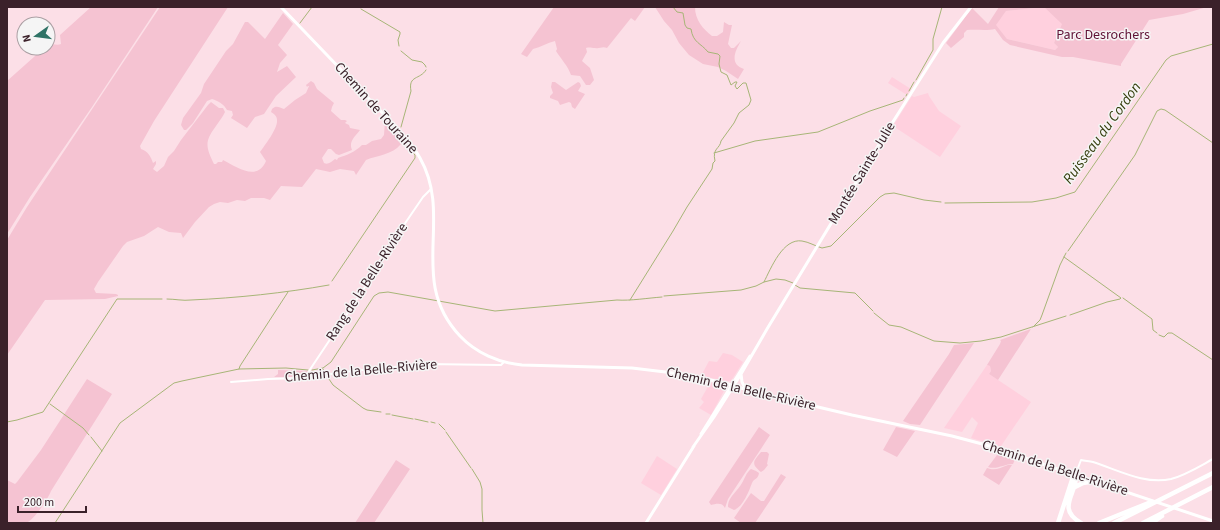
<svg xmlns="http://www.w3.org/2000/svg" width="1220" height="530" font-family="'Source Sans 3',sans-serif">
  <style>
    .built { fill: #ffd0de }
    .green { fill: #f5c3d2; fill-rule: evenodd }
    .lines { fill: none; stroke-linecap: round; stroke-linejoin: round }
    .stream { stroke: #a7b577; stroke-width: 1 }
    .minor { stroke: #fff; stroke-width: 2 }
    .tertiary { stroke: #fff; stroke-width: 3 }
    .secondary { stroke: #fff; stroke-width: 3 }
    .motorway { stroke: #fff; stroke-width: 4.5 }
    .labels { text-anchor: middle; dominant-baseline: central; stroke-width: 3; stroke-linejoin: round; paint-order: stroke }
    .park-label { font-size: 14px; fill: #601135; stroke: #f5f5f5 }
    .street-label { font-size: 14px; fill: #3b212a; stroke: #f5f5f5 }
    .water-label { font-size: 15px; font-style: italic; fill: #363e0e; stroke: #f5f5f5 }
  </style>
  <rect width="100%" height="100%" fill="#fcdfe7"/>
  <path class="built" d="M 1044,7 L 1063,24 L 1054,43 L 1058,47 L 1055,50 L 1007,39 L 995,25 L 1006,11 Z
    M 892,77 L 911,89 L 907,95 L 888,83 Z
    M 928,93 L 929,96 L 939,111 L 961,126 L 940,157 L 893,126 L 912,96 L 914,97 Z
    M 723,353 L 732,355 L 743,362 L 731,381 L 726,381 L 701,376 L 709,361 L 717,362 Z
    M 987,365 L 990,366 L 991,371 L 989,374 L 1031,402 L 1001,446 L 1002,447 L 971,438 L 978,423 L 972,417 L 962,432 L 944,428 Z
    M 710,383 L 723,386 L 725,389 L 711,415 L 699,408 L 704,402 L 701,399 Z
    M 657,456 L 677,469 L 661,495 L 641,483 Z"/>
  <path class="green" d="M 91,7 L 158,7 L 92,107 L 30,197 L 7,234 L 7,81 L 44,48 L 48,48 L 48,45 C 53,43 57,46 61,44 L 60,35 Z
    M 160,7 L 228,7 L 154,121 L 140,146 L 141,149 C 148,151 151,157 153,163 L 156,161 L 156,164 L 153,169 L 157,172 L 164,166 L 168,157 L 174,151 L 181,140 L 208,105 L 211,102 L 219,108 L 223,108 L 225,112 C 223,117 219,121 216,126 C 204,142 206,147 214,164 L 216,164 L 218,162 L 222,162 L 223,160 C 237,167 257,182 266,161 L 260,152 C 265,145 278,128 277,120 C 277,116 274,114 271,112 L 272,109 C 276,105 279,107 284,109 L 295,100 L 306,93 L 309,86 L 308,86 L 307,87 L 306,85 L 311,81 L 314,83 L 317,89 L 334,103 L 332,107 L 331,111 L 341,120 L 345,120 L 347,121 L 345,123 L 349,125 L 350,128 L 360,130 C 356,136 348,141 352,150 L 339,155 L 336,154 L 331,149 L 328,149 L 322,158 L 324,163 C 328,165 331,162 335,159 L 337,160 L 338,158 C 347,155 355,152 362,145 L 366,145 L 372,141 L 381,139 L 384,135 L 385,121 L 386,120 L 399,134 L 401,144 C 392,155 378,155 366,160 L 356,175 L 354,171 L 340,169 L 330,172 L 316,169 L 302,187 L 281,186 L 270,200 L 264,198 L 251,198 L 245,201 L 237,200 L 228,203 L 220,202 L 214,204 L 209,207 L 195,222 L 183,238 L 181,233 L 169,232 L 158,227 L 144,236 L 127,242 L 123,246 L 98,282 L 94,289 L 96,293 L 116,294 L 118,295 L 118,296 L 105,299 L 45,300 L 7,355 L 7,240 L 27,207 Z
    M 554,7 L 645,7 L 635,21 L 631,18 L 607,48 C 602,46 600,49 595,48 C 591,48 590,47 586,48 L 587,52 L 582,61 L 590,68 L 594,80 L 590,85 L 586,85 L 580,76 L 571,75 C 568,66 561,59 556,51 L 557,49 L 555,41 C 547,43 541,47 533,49 L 527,57 L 521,54 Z
    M 655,7 L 695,7 C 695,20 703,29 712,36 L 717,36 L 723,32 L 724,22 L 729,25 L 732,25 L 728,44 L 731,48 L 734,48 L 741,41 C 735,51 729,64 744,69 L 738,79 L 726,71 L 718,67 L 703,64 L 689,55 L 679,43 L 672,30 L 664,21 Z
    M 999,7 L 1207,7 L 1183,14 L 1149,20 L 1121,64 L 1121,66 L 1073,57 L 1062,57 L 1010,45 L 1003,40 L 995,29 C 986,31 976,29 967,30 L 964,33 L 964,37 L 951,48 L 946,43 L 972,8 L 988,24 ZM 1044,7 L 1062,24 L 1054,43 L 1058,47 L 1055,50 L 1007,39 L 996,25 L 1006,11 Z
    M 283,13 L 293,24 L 278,45 L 287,55 L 280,63 L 277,72 L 287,66 L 296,77 L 276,96 L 264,114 L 255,117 L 247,128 L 231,118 L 233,115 L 232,111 L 227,110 C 224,104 218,101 212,99 L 207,101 L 193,123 L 186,130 L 184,130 L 181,125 L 183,118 L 201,93 L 204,84 L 226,51 L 233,44 L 245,22 L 248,22 L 265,39 Z
    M 552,82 L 555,82 L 566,90 L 578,82 L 580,83 L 581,86 L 578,91 L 585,94 L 575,109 L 572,107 L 571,103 L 569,102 L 560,105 L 558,101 L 550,98 L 550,96 L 553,93 L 551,87 Z
    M 1031,329 L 998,380 L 989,374 L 991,371 L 990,366 L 987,365 L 1000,344 L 1001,341 L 1000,340 Z
    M 974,343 L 920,425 L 910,424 L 903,421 L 949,354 L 954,345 Z
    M 278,370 L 308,371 L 304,377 L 274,377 L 278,374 Z
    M 87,379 L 112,394 L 51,491 C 48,499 34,520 26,523 C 22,524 12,523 7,523 L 7,480 L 15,484 L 17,482 L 41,450 Z
    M 759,427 L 770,435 L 728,499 L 725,508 C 722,502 716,504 711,505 L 709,502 Z
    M 896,427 L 915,431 L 897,457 L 883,450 Z
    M 1000,451 L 1016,457 L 1013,464 C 1004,464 997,470 988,467 Z
    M 761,452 L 767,452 L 769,454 L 767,464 L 768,465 L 764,470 L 761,472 C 750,463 754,461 761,452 Z
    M 396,460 L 410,469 L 374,523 L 355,523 Z
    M 1008,465 L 1012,465 L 999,485 L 983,475 L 987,468 C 995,471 1000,468 1008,465 Z
    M 751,469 L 756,471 L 759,473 C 758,480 754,478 752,483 C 749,491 743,507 734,510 L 728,507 L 728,505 C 729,496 738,491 742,483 C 745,478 746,473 751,469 Z
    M 781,474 L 786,477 L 755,523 L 741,523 L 734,518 L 751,493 L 761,501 L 764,501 Z"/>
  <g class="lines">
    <path class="stream" d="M 361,9 L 400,32 L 400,34 L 398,40 L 399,46
      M 300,23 L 312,7
      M 401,51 L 412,60 L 422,62 L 425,65 L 426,67
      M 916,80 L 933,50 L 933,39 L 942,7
      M 909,91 L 914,82
      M 906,96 L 907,94
      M 401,127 L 411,91 C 408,75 420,80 426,70
      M 714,153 L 755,141 L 818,132 L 870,111 L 903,100 L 904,98
      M 945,203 L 1032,202 L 1056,198 L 1075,192 L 1166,60 L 1171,56 L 1213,44
      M 1068,251 L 1135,155 L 1157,111 L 1161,109 L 1165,110 L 1213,143
      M 1064,257 L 1121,298 L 1120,299 L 1107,302 L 1070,315
      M 332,281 L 415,158 L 415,155 L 402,141 L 402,139
      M 764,282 C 771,268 783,238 802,241 C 809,242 815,246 822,248 L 831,246 L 880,197 L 885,194 L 894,193 L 924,200 L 941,202
      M 795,285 L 800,288 L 855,293 L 873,311
      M 664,296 L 741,290 L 756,286 L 764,282 L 776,279 L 785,280 L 793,283
      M 1123,298 L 1152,319 L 1153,330 L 1157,333
      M 167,299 C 175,299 183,301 191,300 C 237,298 284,293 329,285
      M 630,300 L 673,231 L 687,207 L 712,169 L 713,163 L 715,161 C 712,148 720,149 721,141 L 734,123 L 739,113 L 749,105 L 751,100 L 746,83 L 743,83 L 737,89 L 735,86 L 737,82 L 735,82 L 731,85 L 727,75 L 721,72 L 719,64 L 720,56 L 718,54 L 708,52 C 701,43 693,43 691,29 L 687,28 L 685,25 L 683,13 L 677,12 L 673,7
      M 874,313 L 889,325 L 901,327 L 934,341 L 960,343 L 981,341 L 1001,337 L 1066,316
      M 1033,327 L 1040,320 L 1042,315 L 1060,265 L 1066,253
      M 1159,335 L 1164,337 L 1168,333 L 1172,333 L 1213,360
      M 239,369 L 240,366 L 288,292
      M 323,369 L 325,373
      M 312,370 L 323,368 L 331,362 L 374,296 L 379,293 L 388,292 L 495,311 L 617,300 C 630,301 648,298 662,297
      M 327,376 L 333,385 L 363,408 L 367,410 L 381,412
      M 50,404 L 83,428 L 89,435
      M 386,414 L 390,414
      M 392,415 L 413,419
      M 415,419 L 428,422
      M 7,422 L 17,420 L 43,412 L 117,299 L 162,299
      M 431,422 L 435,423
      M 439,424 L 445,430
      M 446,432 L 471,468
      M 91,437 L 102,451
      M 472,469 L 480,482 L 482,489 L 482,510 L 483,523
      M 55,523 L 120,423 L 174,383 L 182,381 L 239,369 L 286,368 L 308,370"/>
    <path class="minor" d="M 308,378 L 308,373 L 311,368 L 369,281 L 380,260 L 423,197 L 431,189
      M 231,382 L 268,379 L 302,378 L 352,371 L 426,364 L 498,365 L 501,365 L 504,362
      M 1076,473 L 1081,460 C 1085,461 1089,461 1093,462 C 1118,470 1145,485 1171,479 C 1186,475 1200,466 1213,459"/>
    <path class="tertiary" d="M 281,7 C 311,38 341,70 371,101 C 388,119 408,137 420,158 C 454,218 407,280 460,336 C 476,353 499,363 522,365 L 632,368 L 682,374 L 725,383 L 754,392 L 852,415 L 952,436 L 986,445 L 1213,521"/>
    <path class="secondary" d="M 741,374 L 742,382 L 746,390
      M 701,434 L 750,356
      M 693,447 L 714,417 L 741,374 L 767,329 L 889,128 L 943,43 L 971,7
      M 646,523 L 694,446"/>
    <path class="motorway" d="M 1076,474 C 1078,493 1055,508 1081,523
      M 1073,488 L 1083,483 L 1095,481
      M 1058,523 L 1073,477 L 1076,474
      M 1099,523 L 1151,502
      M 1114,523 L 1213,473
      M 1143,523 L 1213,487
      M 1152,523 L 1162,516"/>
  </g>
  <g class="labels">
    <g class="park-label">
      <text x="1103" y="35">Parc Desrochers</text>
    </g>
    <g class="street-label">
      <text transform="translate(376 108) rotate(48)">Chemin de Touraine</text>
      <text transform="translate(862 173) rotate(-59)">Montée Sainte-Julie</text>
      <text transform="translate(367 282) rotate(-57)">Rang de la Belle-Rivière</text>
      <text transform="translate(361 371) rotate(-5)">Chemin de la Belle-Rivière</text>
      <text transform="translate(741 389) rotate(13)">Chemin de la Belle-Rivière</text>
      <text transform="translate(1055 468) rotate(18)">Chemin de la Belle-Rivière</text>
    </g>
    <g class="water-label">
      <text transform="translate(1102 133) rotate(-54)">Ruisseau du Cordon</text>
    </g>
  </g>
  <rect width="1220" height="530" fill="none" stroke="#3b212a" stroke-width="16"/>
  <g transform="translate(36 36) rotate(256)"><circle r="19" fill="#f5f5f5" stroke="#aba0a4"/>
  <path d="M0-3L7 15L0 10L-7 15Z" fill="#2f7366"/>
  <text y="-6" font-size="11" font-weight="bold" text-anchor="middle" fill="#3b212a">N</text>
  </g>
  <path d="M18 506v6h68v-6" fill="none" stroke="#3b212a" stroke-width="2"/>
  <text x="24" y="506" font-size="12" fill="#3b212a" stroke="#f5f5f5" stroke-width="3" paint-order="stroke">200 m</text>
</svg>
